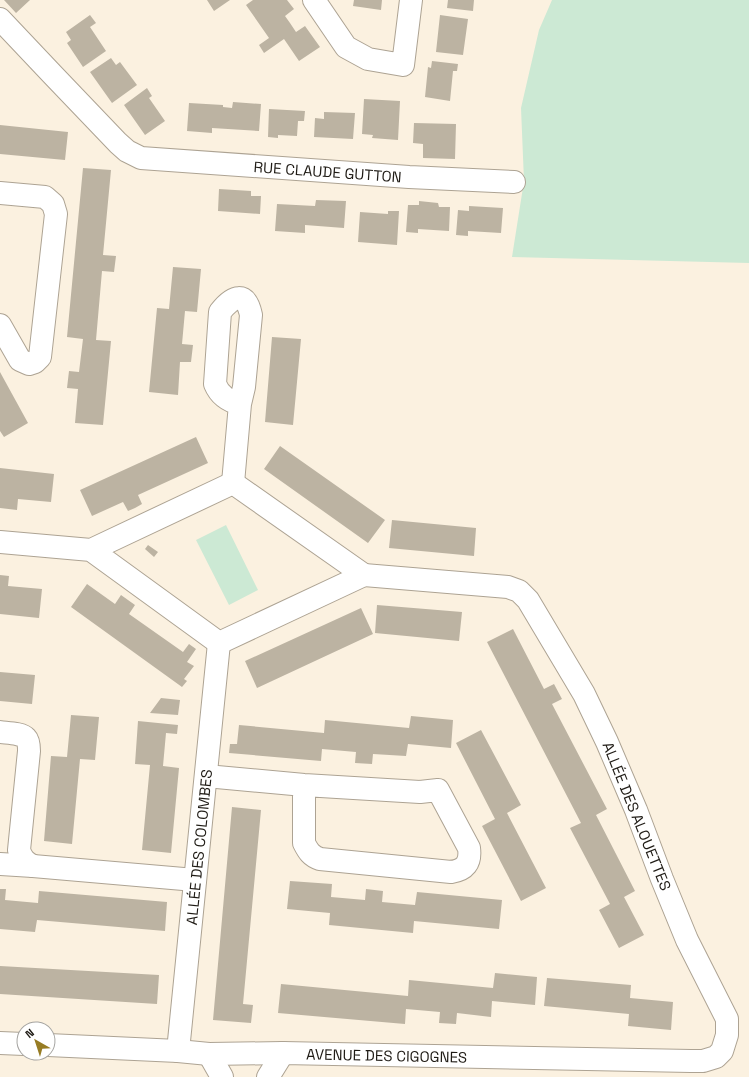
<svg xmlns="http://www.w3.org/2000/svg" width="749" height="1077" font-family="'Space Grotesk',sans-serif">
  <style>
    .green { fill: #cce9d4 }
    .building { fill: #bcb3a2 }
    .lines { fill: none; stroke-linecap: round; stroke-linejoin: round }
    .minor-casing { stroke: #ada393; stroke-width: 24 }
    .minor { stroke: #fff; stroke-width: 22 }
    .labels { text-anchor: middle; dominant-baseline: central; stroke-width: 3.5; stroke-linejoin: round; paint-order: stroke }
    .street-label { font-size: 15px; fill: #1f1b15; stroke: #fff }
  </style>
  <rect width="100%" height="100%" fill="#fbf1e0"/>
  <path class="green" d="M 552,0 L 749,0 L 749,263 L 512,257 L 524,181 L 521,108 L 539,30 Z
    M 226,525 L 258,590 L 229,605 L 196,540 Z"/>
  <path class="building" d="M 4,0 L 30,0 L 16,13 Z
    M 207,0 L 230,0 L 214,11 Z
    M 253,0 L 287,0 L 294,9 L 285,16 L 290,23 L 296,32 L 305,26 L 320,47 L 299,61 L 284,39 L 264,53 L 259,45 L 269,38 L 246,5 Z
    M 354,0 L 382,0 L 381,10 L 353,6 Z
    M 448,0 L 474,0 L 473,11 L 447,8 Z
    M 90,15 L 96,23 L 90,27 L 106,51 L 83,67 L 67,43 L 71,40 L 66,32 Z
    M 440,15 L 468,19 L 463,55 L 436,52 Z
    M 111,58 L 116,65 L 120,62 L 137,85 L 112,103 L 90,72 Z
    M 432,61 L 458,64 L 457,71 L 453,71 L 450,101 L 425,97 L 428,67 L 431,68 Z
    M 147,88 L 152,96 L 149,98 L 165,121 L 145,135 L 124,105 Z
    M 364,99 L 400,101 L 398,140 L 372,138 L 373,135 L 362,134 Z
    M 233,102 L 261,104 L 259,131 L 212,128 L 212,133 L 187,131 L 189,103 L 223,105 L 223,107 L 232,108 Z
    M 269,109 L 305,111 L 304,121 L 298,121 L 297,136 L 278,135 L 278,138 L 268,137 Z
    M 324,112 L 355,113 L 353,139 L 314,137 L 315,118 L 324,119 Z
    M 414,123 L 456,124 L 455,159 L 423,158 L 423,144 L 413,143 Z
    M 0,125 L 68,132 L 65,160 L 0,154 Z
    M 83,168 L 111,170 L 103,255 L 116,256 L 114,272 L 102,271 L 96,340 L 111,341 L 103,425 L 75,423 L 78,389 L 67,388 L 69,371 L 79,372 L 83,339 L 67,337 Z
    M 219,189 L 251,191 L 251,196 L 261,196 L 260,214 L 218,211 Z
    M 316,200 L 346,201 L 344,228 L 305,225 L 305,233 L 275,231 L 277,204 L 315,206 Z
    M 419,201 L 438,203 L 439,207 L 450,207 L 449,231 L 418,229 L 418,233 L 406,232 L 408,205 L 419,205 Z
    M 469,206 L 503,208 L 501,233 L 468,231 L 468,236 L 456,235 L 458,210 L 469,211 Z
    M 388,211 L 399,211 L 397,245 L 358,242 L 360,212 L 388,214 Z
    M 173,267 L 201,269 L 197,312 L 185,311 L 182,344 L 193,345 L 191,362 L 180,362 L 178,395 L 149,392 L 157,308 L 169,309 Z
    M 272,337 L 301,339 L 293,425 L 265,422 Z
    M 0,372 L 28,423 L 4,437 L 0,431 Z
    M 196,437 L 208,463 L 138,495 L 142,504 L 135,508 L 128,511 L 123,502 L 92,516 L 80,490 Z
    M 280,446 L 385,520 L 368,543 L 264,469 Z
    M 0,468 L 54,474 L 51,502 L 18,499 L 17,510 L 0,508 Z
    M 392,520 L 476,528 L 474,556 L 389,548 Z
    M 148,545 L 158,552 L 154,557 L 145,549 Z
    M 0,575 L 9,576 L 8,586 L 42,589 L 39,618 L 0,614 Z
    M 87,584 L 115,604 L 121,595 L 135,605 L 129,614 L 183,652 L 189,644 L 196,649 L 187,662 L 194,666 L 184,679 L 187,681 L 182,687 L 71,607 Z
    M 377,605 L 462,612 L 459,641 L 375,633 Z
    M 361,608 L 373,634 L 257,688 L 245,661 Z
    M 513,629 L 544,689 L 554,684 L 562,699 L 552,704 L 607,809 L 596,815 L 635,891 L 624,897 L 644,935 L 619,948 L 599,910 L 610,904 L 570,828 L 581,823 L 487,642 Z
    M 0,672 L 35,675 L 32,704 L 0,701 Z
    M 161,698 L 180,700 L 178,715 L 150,713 Z
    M 71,715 L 99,717 L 95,760 L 80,759 L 72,844 L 44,841 L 51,756 L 67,757 Z
    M 411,716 L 453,720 L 451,748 L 408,744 L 406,756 L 373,754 L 372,764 L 355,763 L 356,752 L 322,749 L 321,761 L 229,753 L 230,744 L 237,744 L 239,725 L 324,733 L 325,720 L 409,728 Z
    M 138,721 L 178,725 L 177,734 L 166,733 L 163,766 L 179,768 L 171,853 L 142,850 L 150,765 L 135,764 Z
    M 481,730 L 521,805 L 507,813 L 546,888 L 521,901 L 482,826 L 495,819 L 456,743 Z
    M 232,807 L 261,810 L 243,1004 L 253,1005 L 251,1023 L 213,1020 Z
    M 290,881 L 332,884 L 331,897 L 365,900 L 366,889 L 383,891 L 382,902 L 415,905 L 417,892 L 502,900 L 499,929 L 414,921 L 413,933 L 329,925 L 330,913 L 287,909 Z
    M 0,889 L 6,889 L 5,900 L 38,903 L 39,891 L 167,902 L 165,931 L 37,920 L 35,932 L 0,929 Z
    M 0,966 L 159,975 L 157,1004 L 0,994 Z
    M 495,973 L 537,977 L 535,1005 L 492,1001 L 491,1017 L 457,1013 L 456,1024 L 439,1023 L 440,1012 L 406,1009 L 405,1024 L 278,1013 L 281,984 L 408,996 L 409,980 L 493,988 Z
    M 547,978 L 631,985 L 630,998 L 673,1002 L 671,1030 L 628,1026 L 629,1014 L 544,1006 Z"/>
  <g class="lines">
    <g class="minor-casing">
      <g id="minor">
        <path d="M 314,0 L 346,47 L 368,59 L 403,65 L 411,0"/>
        <path id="s1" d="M 0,19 L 52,74 L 118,143 L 127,151 L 141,158 L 409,177 L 514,182"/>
        <path d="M 0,193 L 45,197 L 53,204 L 56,214 L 40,357 L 35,362 L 29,364 L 20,360 L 0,325"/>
        <path d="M 233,483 L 240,404 L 244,387 L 251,315 C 246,291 233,295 220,312 L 215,384 C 220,396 228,401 240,404"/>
        <path d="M 0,542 L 91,550 L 233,483 L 364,575 L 219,643 L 91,550"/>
        <path d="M 0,732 C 6,733 22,733 26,738 C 29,741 29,747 29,751 L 19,850 C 22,859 25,862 33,866"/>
        <path d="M 206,776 L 304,785 L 420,792 L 438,790 L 469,848 C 471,863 465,870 451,872 L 320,859 C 311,856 308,851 304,843 L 304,785"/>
        <path d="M 0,864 L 33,866 L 195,880"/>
        <path d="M 0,1043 L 24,1044"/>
        <path id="s2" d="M 48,1045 L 178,1051 L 209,1054 L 283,1053 L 691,1061 L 703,1061 L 716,1057 L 722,1051 L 727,1035 L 727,1019 L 687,940 L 662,879 L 636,810 L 607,742 L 584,694 L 528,600 L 519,591 L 508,587 L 364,575"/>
        <path id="s3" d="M 178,1051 L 219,643"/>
        <path d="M 209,1054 L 222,1077"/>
        <path d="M 268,1077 L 283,1053"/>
      </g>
    </g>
    <use href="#minor" class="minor"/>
  </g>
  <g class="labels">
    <g class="street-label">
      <text stroke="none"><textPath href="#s1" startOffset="386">RUE CLAUDE GUTTON</textPath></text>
      <text transform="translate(637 816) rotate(68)">ALLÉE DES ALOUETTES</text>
      <text stroke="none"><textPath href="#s3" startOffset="205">ALLÉE DES COLOMBES</textPath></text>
      <text stroke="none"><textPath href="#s2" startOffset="339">AVENUE DES CIGOGNES</textPath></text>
    </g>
  </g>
  <g transform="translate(36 1041) rotate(321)"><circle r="19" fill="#ffffff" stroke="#a5a4a1"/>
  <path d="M0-3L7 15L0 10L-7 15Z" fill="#977c24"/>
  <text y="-6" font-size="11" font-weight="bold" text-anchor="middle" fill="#1f1b15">N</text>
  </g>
</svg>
